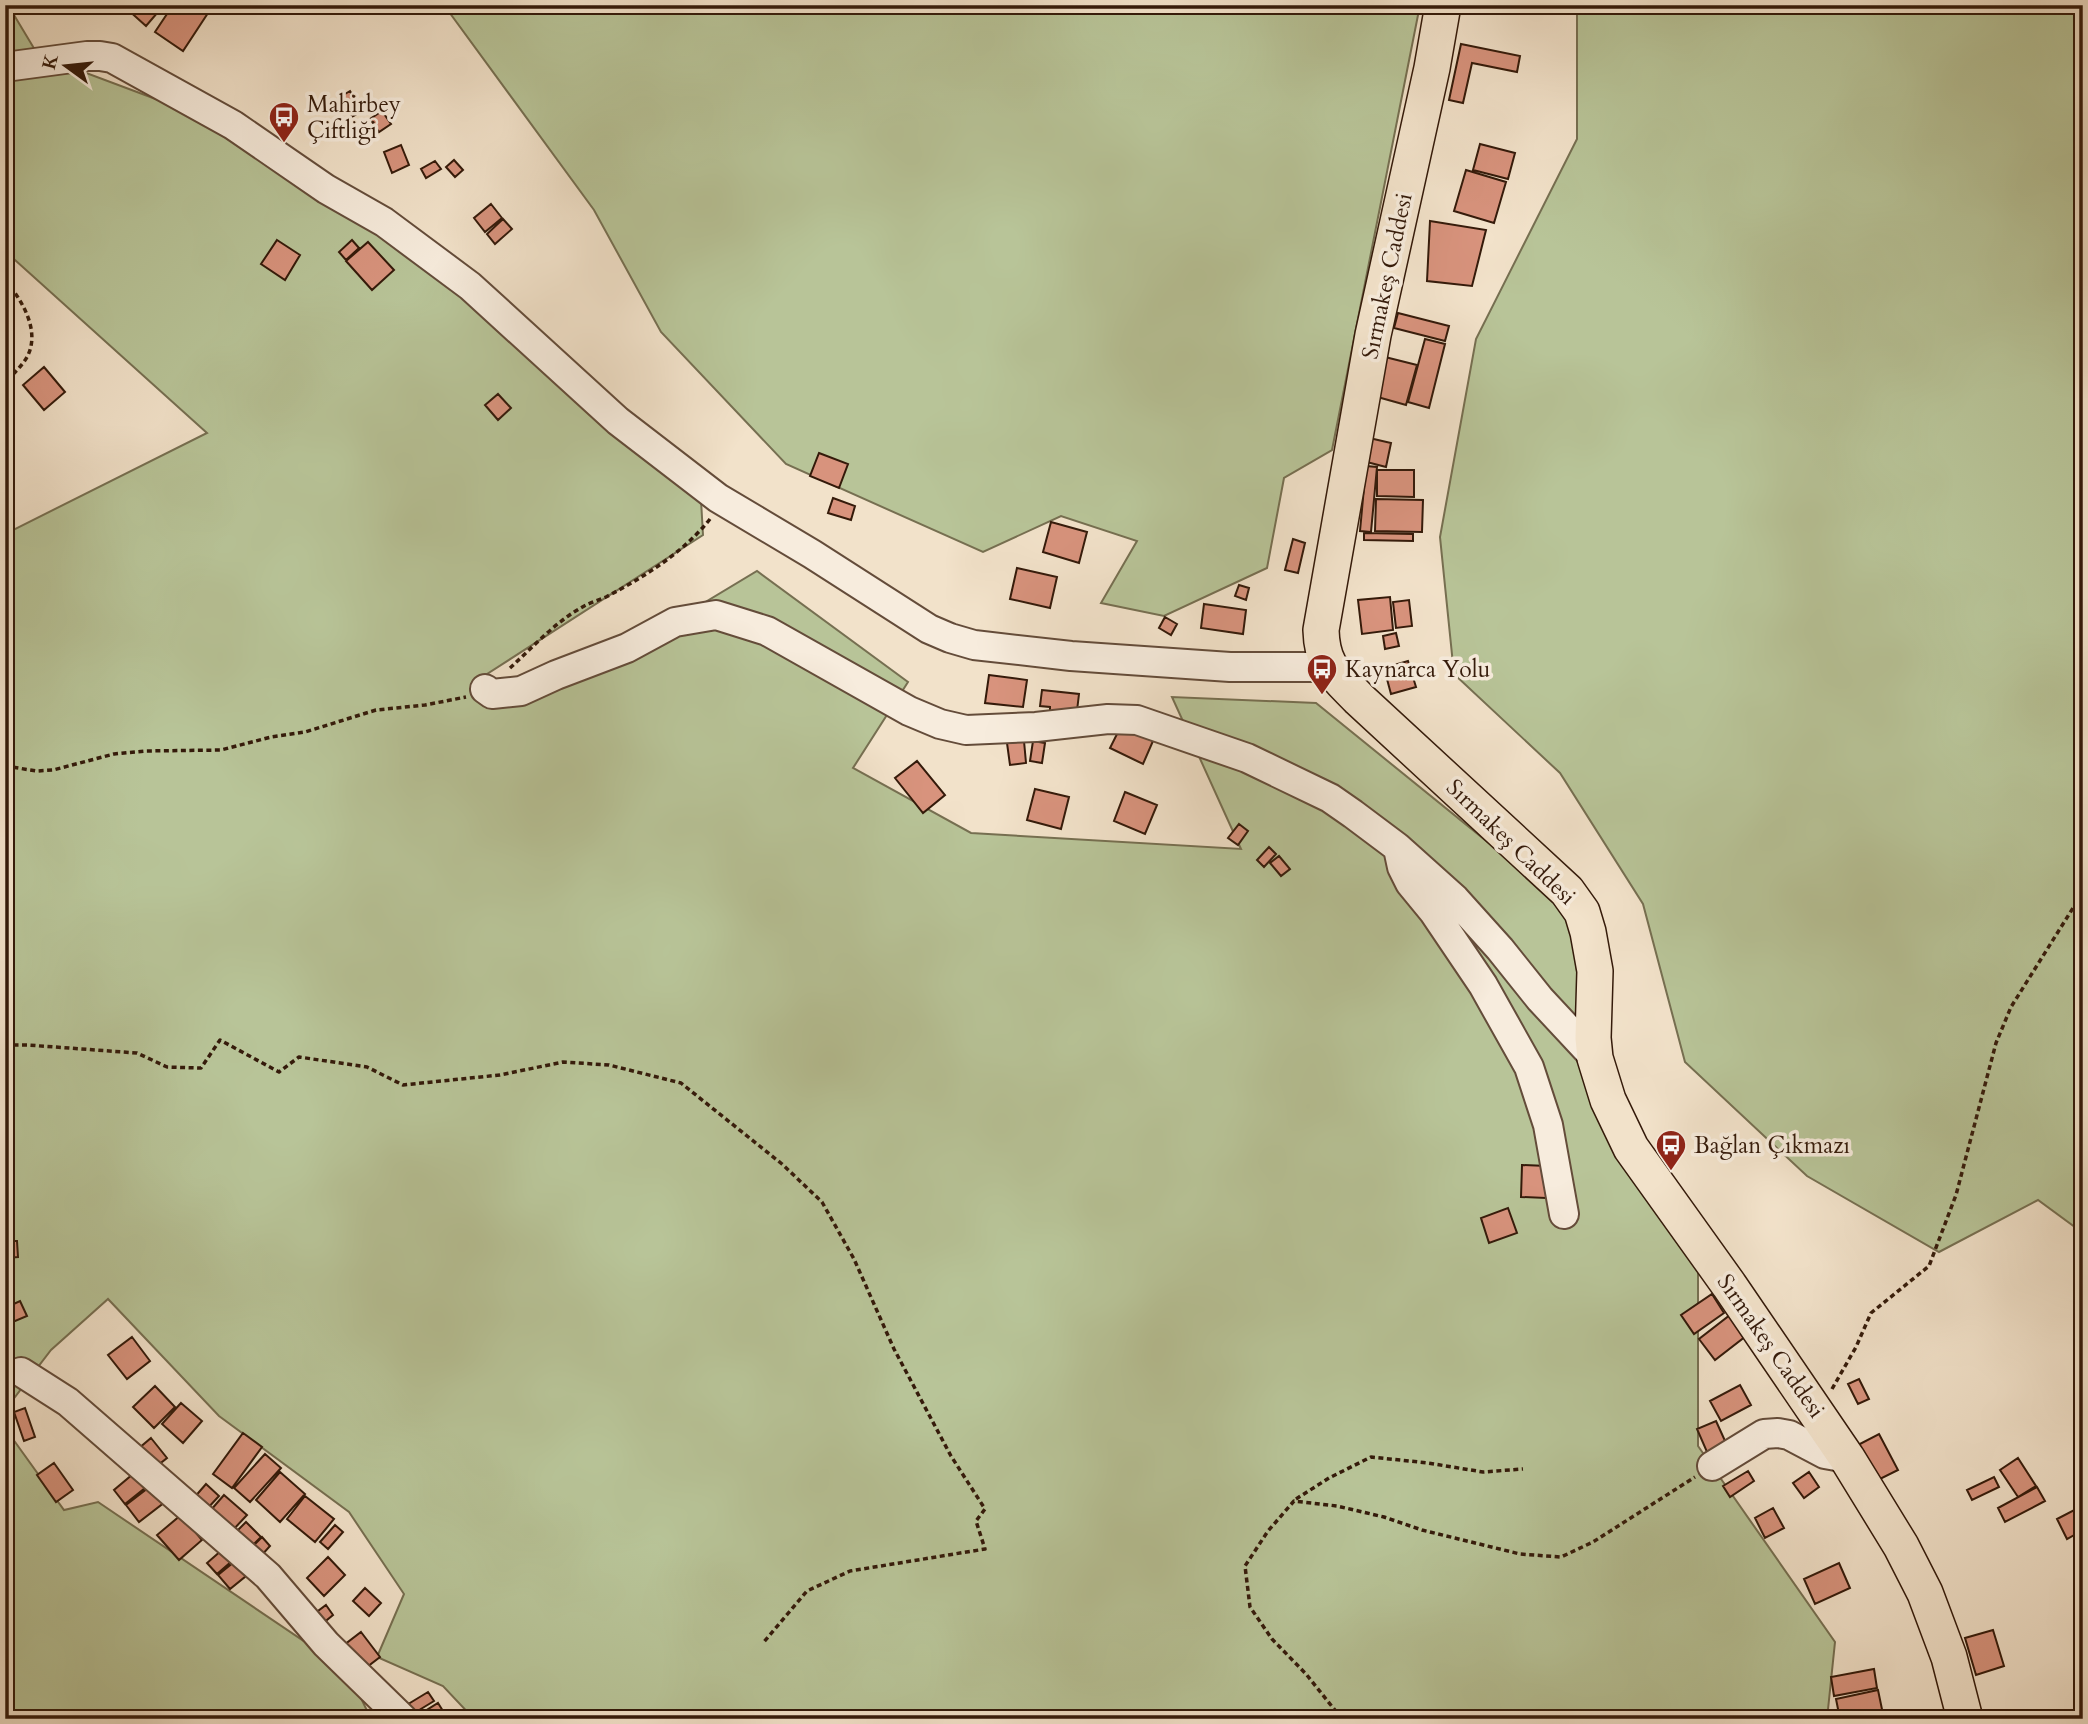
<svg xmlns="http://www.w3.org/2000/svg" width="2088" height="1724" font-family="Cardo,serif">
  <style>
    .green { fill: #b8c498; stroke: #766f51; stroke-width: 2 }
    .building { fill: #d8937d; stroke: #341a0a; stroke-width: 2 }
    .lines { fill: none; stroke-linecap: round; stroke-linejoin: round }
    .minor-casing { stroke: #644c3a; stroke-width: 32 }
    .major-casing { stroke: #341a0a; stroke-width: 38 }
    .path { stroke: #341a0a; stroke-width: 3.5; stroke-dasharray: 5 3.5; stroke-linecap: butt }
    .minor { stroke: #f7ecdd; stroke-width: 28 }
    .major { stroke: #f2e2ca; stroke-width: 35 }
    .labels { text-anchor: middle; dominant-baseline: central; stroke-width: 7; stroke-linejoin: round; paint-order: stroke }
    .poi-label { font-size: 23px; fill: #341a0a; stroke: #f7ecdd; text-anchor: start }
    .street-label { font-size: 23px; fill: #341a0a; stroke: #f7ecdd }
  </style>
  <rect width="100%" height="100%" fill="#f2e2ca"/>
  <filter id="stains"><feTurbulence type="fractalNoise" baseFrequency=".00286" numOctaves="4"/><feColorMatrix values="0 0 0 0 .2 0 0 0 0 .09 0 0 0 0 .02 0 0 0 .5 -.17"/></filter>
  <radialGradient id="worn" r=".72"><stop offset=".6" stop-color="#630" stop-opacity="0"/><stop offset="1" stop-color="#630" stop-opacity=".3"/></radialGradient>
  <path class="green" d="M 5,5 L 8,5 L 38,55 L 169,104 L 359,217 L 479,304 L 701,500 L 703,535 L 473,683 L 566,686 L 757,571 L 908,682 L 853,768 L 971,833 L 1241,849 L 1172,697 L 1316,703 L 1569,908 L 1593,1098 L 1698,1261 L 1698,1446 L 1835,1642 L 1827,1719 L 474,1719 L 443,1686 L 377,1657 L 404,1594 L 349,1512 L 219,1416 L 108,1299 L 51,1350 L 5,1410 L 5,534 L 207,433 L 5,251 Z
    M 444,5 L 1420,5 L 1332,450 L 1284,478 L 1267,568 L 1164,616 L 1101,603 L 1137,541 L 1061,516 L 983,552 L 786,464 L 661,332 L 594,210 Z
    M 1577,5 L 2083,5 L 2083,1233 L 2038,1200 L 1939,1252 L 1807,1176 L 1685,1062 L 1643,904 L 1560,773 L 1454,674 L 1440,537 L 1476,339 L 1577,139 Z
    M 5,1428 L 64,1510 L 98,1502 L 348,1671 L 371,1719 L 5,1719 Z"/>
  <path class="building" d="M 131,5 L 164,5 L 146,26 L 127,9 Z
    M 173,5 L 197,5 L 208,13 L 183,51 L 155,32 Z
    M 1461,44 L 1520,56 L 1517,72 L 1472,63 L 1463,103 L 1449,100 Z
    M 350,91 L 362,111 L 352,117 L 340,97 Z
    M 382,111 L 391,124 L 379,132 L 370,119 Z
    M 1480,144 L 1515,153 L 1508,179 L 1473,170 Z
    M 401,145 L 409,165 L 392,173 L 384,152 Z
    M 454,160 L 463,170 L 455,177 L 446,167 Z
    M 435,161 L 441,169 L 426,178 L 421,169 Z
    M 1466,170 L 1506,182 L 1494,223 L 1454,211 Z
    M 491,204 L 502,218 L 485,232 L 474,218 Z
    M 503,219 L 512,229 L 495,244 L 487,234 Z
    M 1430,221 L 1486,230 L 1472,286 L 1427,281 Z
    M 277,240 L 300,255 L 285,280 L 261,264 Z
    M 352,240 L 359,248 L 346,260 L 339,252 Z
    M 368,242 L 394,270 L 372,290 L 346,261 Z
    M 1398,313 L 1449,326 L 1445,341 L 1394,328 Z
    M 1425,339 L 1445,344 L 1429,408 L 1408,402 Z
    M 1385,357 L 1417,365 L 1406,405 L 1374,396 Z
    M 44,367 L 65,392 L 44,410 L 23,385 Z
    M 498,394 L 511,408 L 498,420 L 485,405 Z
    M 1365,437 L 1391,443 L 1386,467 L 1359,460 Z
    M 819,453 L 848,464 L 839,488 L 810,476 Z
    M 1366,466 L 1377,467 L 1371,532 L 1360,531 Z
    M 1377,470 L 1414,470 L 1414,497 L 1377,496 Z
    M 833,498 L 855,506 L 851,520 L 828,513 Z
    M 1376,499 L 1423,500 L 1422,532 L 1375,531 Z
    M 1051,522 L 1087,532 L 1079,563 L 1043,552 Z
    M 1364,533 L 1413,534 L 1413,541 L 1364,540 Z
    M 1293,539 L 1305,543 L 1298,573 L 1285,570 Z
    M 1017,568 L 1057,577 L 1050,608 L 1010,599 Z
    M 1239,585 L 1249,588 L 1246,600 L 1235,596 Z
    M 1390,597 L 1393,630 L 1362,634 L 1358,600 Z
    M 1409,600 L 1412,626 L 1396,628 L 1393,602 Z
    M 1204,604 L 1246,610 L 1243,634 L 1201,628 Z
    M 1165,617 L 1177,624 L 1171,635 L 1159,628 Z
    M 1396,633 L 1399,646 L 1385,649 L 1383,636 Z
    M 1408,661 L 1416,687 L 1391,694 L 1384,668 Z
    M 989,675 L 1027,680 L 1023,707 L 985,703 Z
    M 1042,690 L 1079,694 L 1076,719 L 1050,716 L 1050,707 L 1040,706 Z
    M 1121,726 L 1153,741 L 1143,764 L 1110,748 Z
    M 1024,741 L 1026,763 L 1010,765 L 1007,743 Z
    M 1033,741 L 1045,743 L 1042,763 L 1030,761 Z
    M 917,761 L 945,795 L 923,813 L 895,778 Z
    M 1035,789 L 1069,797 L 1061,829 L 1027,820 Z
    M 1125,792 L 1157,805 L 1145,834 L 1114,821 Z
    M 1239,824 L 1248,831 L 1238,845 L 1228,838 Z
    M 1269,847 L 1276,854 L 1264,867 L 1257,860 Z
    M 1279,856 L 1290,869 L 1281,876 L 1270,863 Z
    M 1522,1165 L 1547,1166 L 1546,1198 L 1521,1197 Z
    M 1508,1208 L 1517,1233 L 1489,1243 L 1481,1218 Z
    M 5,1241 L 17,1241 L 18,1257 L 5,1258 Z
    M 1712,1294 L 1724,1313 L 1694,1334 L 1681,1315 Z
    M 20,1301 L 27,1316 L 8,1324 L 5,1319 L 5,1308 Z
    M 1730,1315 L 1746,1336 L 1715,1360 L 1699,1339 Z
    M 132,1337 L 150,1361 L 127,1379 L 108,1355 Z
    M 1859,1379 L 1869,1399 L 1858,1404 L 1848,1384 Z
    M 1740,1385 L 1751,1405 L 1721,1421 L 1710,1401 Z
    M 155,1386 L 175,1407 L 154,1428 L 133,1407 Z
    M 181,1403 L 202,1421 L 183,1443 L 162,1424 Z
    M 25,1408 L 35,1437 L 24,1441 L 14,1412 Z
    M 1716,1421 L 1726,1443 L 1707,1452 L 1697,1429 Z
    M 243,1433 L 262,1447 L 232,1488 L 213,1474 Z
    M 1879,1434 L 1898,1470 L 1874,1482 L 1856,1446 Z
    M 151,1438 L 167,1458 L 153,1469 L 138,1449 Z
    M 265,1454 L 281,1468 L 250,1502 L 234,1488 Z
    M 2018,1458 L 2036,1486 L 2018,1497 L 2000,1470 Z
    M 54,1463 L 73,1490 L 56,1502 L 37,1475 Z
    M 139,1469 L 150,1484 L 125,1504 L 114,1490 Z
    M 1748,1471 L 1754,1481 L 1730,1497 L 1723,1486 Z
    M 280,1472 L 305,1494 L 280,1522 L 256,1500 Z
    M 1809,1472 L 1819,1487 L 1804,1498 L 1793,1483 Z
    M 1994,1477 L 1999,1487 L 1972,1500 L 1967,1490 Z
    M 206,1484 L 219,1496 L 206,1510 L 193,1499 Z
    M 152,1485 L 165,1502 L 139,1522 L 126,1505 Z
    M 2037,1487 L 2045,1501 L 2005,1522 L 1998,1508 Z
    M 224,1495 L 247,1515 L 232,1531 L 210,1511 Z
    M 305,1496 L 334,1519 L 315,1542 L 287,1519 Z
    M 2080,1507 L 2083,1512 L 2083,1530 L 2067,1539 L 2057,1519 Z
    M 1773,1508 L 1784,1528 L 1765,1538 L 1755,1518 Z
    M 181,1515 L 202,1540 L 179,1560 L 157,1535 Z
    M 246,1522 L 261,1537 L 251,1547 L 236,1532 Z
    M 335,1525 L 343,1532 L 328,1549 L 320,1542 Z
    M 262,1537 L 270,1546 L 261,1556 L 252,1547 Z
    M 222,1550 L 232,1561 L 217,1574 L 207,1563 Z
    M 328,1557 L 345,1575 L 324,1596 L 307,1578 Z
    M 234,1562 L 246,1576 L 230,1589 L 218,1575 Z
    M 1839,1563 L 1850,1588 L 1815,1604 L 1804,1579 Z
    M 365,1588 L 381,1603 L 369,1616 L 353,1601 Z
    M 326,1605 L 333,1615 L 322,1624 L 314,1614 Z
    M 1993,1630 L 2004,1666 L 1976,1675 L 1965,1638 Z
    M 361,1632 L 380,1657 L 363,1670 L 344,1645 Z
    M 1874,1669 L 1877,1688 L 1834,1696 L 1831,1677 Z
    M 1878,1690 L 1884,1719 L 1840,1719 L 1836,1699 Z
    M 428,1692 L 434,1701 L 411,1715 L 405,1706 Z
    M 438,1703 L 448,1719 L 415,1719 L 414,1718 Z"/>
  <g class="lines">
    <g class="minor-casing">
      <path id="minor" d="M 5,67 L 87,56 L 100,56 L 112,58 L 233,125 L 326,189 L 384,222 L 470,286 L 618,421 L 718,498 L 812,554 L 929,629 L 950,638 L 974,645 L 1071,656 L 1230,667 L 1329,667
        M 485,689 L 492,694 L 521,691 L 556,675 L 627,648 L 675,622 L 716,615 L 767,631 L 909,711 L 940,724 L 966,730 L 1036,727 L 1108,719 L 1137,720 L 1247,758 L 1330,798 L 1353,814 L 1397,847 L 1455,899 L 1500,949 L 1540,999 L 1595,1058
        M 1399,853 L 1402,867 L 1410,883 L 1433,911 L 1483,985 L 1529,1067 L 1548,1125 L 1564,1214
        M 21,1372 L 68,1402 L 268,1576 L 326,1644 L 403,1719
        M 1712,1466 L 1764,1434 L 1778,1433 L 1789,1435 L 1825,1454 L 1847,1458"/>
    </g>
    <g class="major-casing">
      <path id="major" d="M 1443,5 L 1432,68 L 1373,335 L 1321,630 C 1322,666 1335,674 1359,699 L 1567,891 L 1582,912 L 1588,932 L 1595,971 L 1593,1038 L 1595,1058 L 1608,1100 L 1631,1148 L 1729,1285 L 1847,1458 L 1901,1546 L 1925,1593 L 1949,1657 L 1965,1719"/>
    </g>
    <path class="path" d="M 5,280 C 22,300 41,331 27,357 C 22,366 12,375 5,383
      M 510,668 C 533,647 557,620 586,605 C 592,602 599,600 606,597 C 644,577 683,553 710,519
      M 5,766 L 37,771 L 53,770 L 114,754 L 145,751 L 221,750 L 271,737 L 305,732 L 376,710 L 425,705 L 466,697
      M 5,1045 L 27,1045 L 137,1053 L 167,1067 L 201,1068 L 220,1040 L 279,1072 L 299,1057 L 367,1067 L 403,1085 L 500,1075 L 563,1062 L 609,1065 L 681,1083 L 782,1164 L 822,1202 L 854,1259 L 894,1349 L 951,1456 L 985,1509 L 976,1521 L 985,1549 L 850,1571 L 807,1591 L 763,1643
      M 1832,1389 L 1856,1347 L 1871,1313 L 1929,1266 L 1956,1195 L 1996,1043 L 2011,1007 L 2083,892
      M 1296,1499 L 1329,1478 L 1371,1457 L 1428,1463 L 1483,1472 L 1523,1469
      M 1342,1719 L 1306,1674 L 1272,1639 L 1250,1607 L 1245,1566 L 1268,1531 L 1294,1501 L 1337,1506 L 1384,1517 L 1422,1530 L 1520,1554 L 1561,1557 L 1593,1542 L 1695,1477"/>
    <use href="#minor" class="minor"/>
    <use href="#major" class="major"/>
  </g>
  <defs>
    <g id="bus-pin" transform="scale(1.575)"><path d="M0 17L-7.5 6A9.5 9.5 0 1 1 7.5 6Z" fill="#8f2418" stroke="#f7ecdd"/><path d="M-5-6H5V4H4V6H2V4H-2V6H-4V4H-5ZM-3.5-4V0h7V-4ZM-3.5 1.2v1.5H-2V1.2ZM2 1.2v1.5H3.5V1.2Z" fill="#fff"/></g>
  </defs>
  <g fill-rule="evenodd">
    <use href="#bus-pin" x="284" y="117"/>
    <use href="#bus-pin" x="1322" y="669"/>
    <use href="#bus-pin" x="1671" y="1145"/>
  </g>
  <g class="labels">
    <g class="poi-label">
      <text x="307" y="104">Mahirbey<tspan x="307" dy="26">Çiftliği</tspan></text>
      <text x="1345" y="669">Kaynarca Yolu</text>
      <text x="1694" y="1145">Bağlan Çıkmazı</text>
    </g>
    <g class="street-label">
      <text transform="translate(1387 276) rotate(-78)">Sırmakeş Caddesi</text>
      <text transform="translate(1511 842) rotate(44)">Sırmakeş Caddesi</text>
      <text transform="translate(1771 1346) rotate(55)">Sırmakeş Caddesi</text>
    </g>
  </g>
  <rect width="2088" height="1724" fill="none" stroke="#f2e2ca" stroke-width="28"/>
  <rect x="7" y="7" width="2074" height="1710" fill="none" stroke="#341a0a" stroke-width="3.5"/>
  <rect x="14" y="14" width="2060" height="1696" fill="none" stroke="#341a0a" stroke-width="2"/>
  <g transform="translate(66 66) rotate(285)" stroke="#f7ecdd" stroke-width="5" paint-order="stroke">
  <path d="M0-5L12 26L0 18L-12 26Z" fill="#341a0a"/>
  <text y="-10" font-size="19" font-weight="bold" text-anchor="middle" fill="#341a0a">K</text>
  </g>
  <rect width="100%" height="100%" filter="url(#stains)"/>
  <rect width="100%" height="100%" fill="url(#worn)"/>
</svg>
